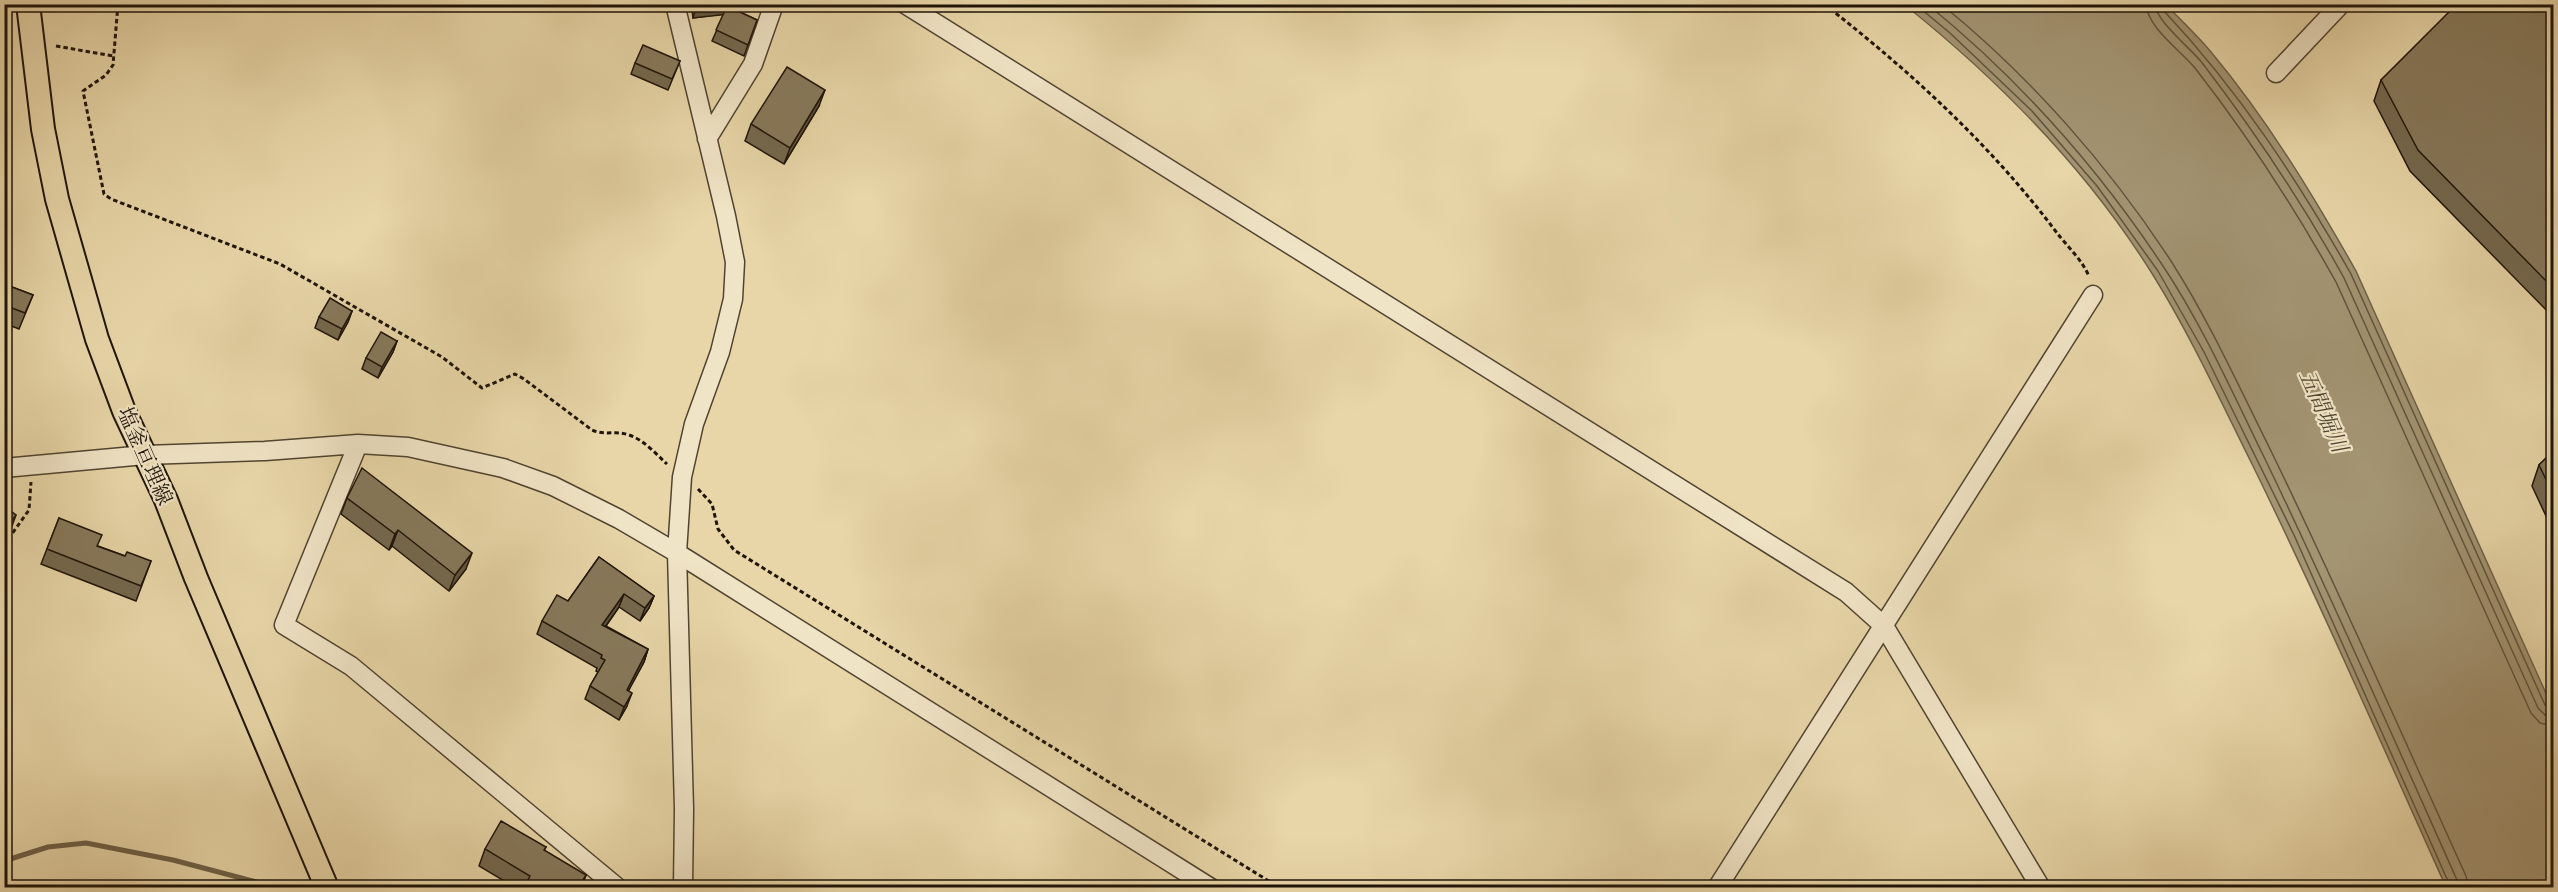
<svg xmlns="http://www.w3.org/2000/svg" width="2558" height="892" font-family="'IM FELL French Canon','Noto Serif JP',serif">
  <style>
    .water { fill: #a39472; stroke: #6e6148; stroke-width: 1.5 }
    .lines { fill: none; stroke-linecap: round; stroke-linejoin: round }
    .shore { stroke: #60543d; stroke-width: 1.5 }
    .stream { stroke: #6e6148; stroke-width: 5 }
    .minor-casing { stroke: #504430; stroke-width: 21 }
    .major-casing { stroke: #1e1408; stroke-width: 26 }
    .path { stroke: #1e1408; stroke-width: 3; stroke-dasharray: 4.5 3; stroke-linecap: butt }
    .minor { stroke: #f0e4c6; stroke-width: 18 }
    .major { stroke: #e8d6a8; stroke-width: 22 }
    .wall { fill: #74684e; stroke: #1e1408; stroke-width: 1.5 }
    .shaded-wall { fill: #5e5540; stroke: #1e1408; stroke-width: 1.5 }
    .building { fill: #87795b; stroke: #1e1408; stroke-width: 1.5 }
    .labels { text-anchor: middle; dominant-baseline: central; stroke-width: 4.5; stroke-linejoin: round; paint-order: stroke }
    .street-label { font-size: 21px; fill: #1e1408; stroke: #f0e4c6 }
    .water-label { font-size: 22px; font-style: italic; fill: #534732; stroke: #f0e4c6 }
  </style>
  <rect width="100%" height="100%" fill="#e8d6a8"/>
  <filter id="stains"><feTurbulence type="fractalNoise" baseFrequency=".00333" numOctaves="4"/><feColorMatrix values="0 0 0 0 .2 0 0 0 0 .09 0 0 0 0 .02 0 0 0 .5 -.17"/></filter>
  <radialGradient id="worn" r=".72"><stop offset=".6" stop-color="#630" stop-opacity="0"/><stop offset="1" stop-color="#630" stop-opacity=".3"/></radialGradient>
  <path class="water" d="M 1905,5 L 2166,5 C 2181,20 2197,35 2211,52 C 2267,119 2313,195 2356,271 L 2553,709 L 2553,887 L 2446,887 C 2383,747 2321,605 2253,466 C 2221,402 2191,336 2153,275 C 2088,171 2000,81 1905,5 Z"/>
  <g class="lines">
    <path class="shore" d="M 1915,4 L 1950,33 L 2032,111 L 2097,186 L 2158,271 L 2204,352 L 2294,535 L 2451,888
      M 1927,4 C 2018,78 2098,168 2163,266 C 2203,326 2233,394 2265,459 C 2332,598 2394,739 2457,880 L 2459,888
      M 1941,4 C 2030,76 2109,166 2171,261 C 2210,322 2240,389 2272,453 C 2340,593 2402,735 2466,876 L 2468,888
      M 2146,4 C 2147,27 2181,51 2195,68 C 2248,136 2294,207 2336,282 L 2531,713 L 2540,723 L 2554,726
      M 2155,4 C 2156,22 2192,49 2203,64 C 2255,132 2302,202 2344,278 L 2538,708 L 2545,715 L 2554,717
      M 2163,4 L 2164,11 C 2239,91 2297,179 2351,274 L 2545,705 L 2554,709"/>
    <path class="stream" d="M 4,861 L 48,847 L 86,843 L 173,860 L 279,888"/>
    <g class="minor-casing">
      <path id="minor" d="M 675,4 L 726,216 L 735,262 L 733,299 L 720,352 L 694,424 L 682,477 L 677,553 L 684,809 L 683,888
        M 905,4 L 1846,592 L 1884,626 L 2041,888
        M 2276,73 L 2341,4
        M 707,139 L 753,64 L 774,4
        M 358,444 L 284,625 L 351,666 L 618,888
        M 4,468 L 145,455 L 265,451 L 358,444 L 408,447 L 503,468 L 553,486 L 619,519 L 677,553 L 1211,888
        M 1717,888 L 2093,295"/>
    </g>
    <g class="major-casing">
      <path id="major" d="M 28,4 L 43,129 L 57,199 L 97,339 L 124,411 L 166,500 L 196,578 L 327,888"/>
    </g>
    <path class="path" d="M 118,4 L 113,65 L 106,75 L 83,91 L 104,194 L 111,199 L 280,264 L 442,357 L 482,388 L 515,374 L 524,379 L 592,430 C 605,436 616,430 629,435 C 644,440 656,454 667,464
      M 1824,4 C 1911,72 1991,145 2057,233 C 2067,246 2084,262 2089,277
      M 56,46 L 113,56
      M 698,489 L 712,504 L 718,529 L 734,550 L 1280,888
      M 4,545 L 29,510 L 31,482"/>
    <use href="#minor" class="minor"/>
    <use href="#major" class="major"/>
  </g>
  <path class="wall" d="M 691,4 L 733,4 L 731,8 L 757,20 L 744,56 L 712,41 L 724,14 L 693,18 Z
    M 2553,12 L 2553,317 L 2410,171 L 2374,101 L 2381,80 Z
    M 680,61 L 668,90 L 631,74 L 635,63 Z
    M 819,106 L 784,164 L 745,141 L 751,124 Z
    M 4,284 L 33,295 L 19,329 L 4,323 Z
    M 352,311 L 348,322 L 338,340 L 315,328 L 319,317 Z
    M 397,341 L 393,352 L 378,378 L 362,369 L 366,358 Z
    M 2553,451 L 2553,531 L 2532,486 L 2539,465 Z
    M 347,498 L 466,569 L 449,591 L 392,546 L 389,550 L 341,514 Z
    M 59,518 L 98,546 L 125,556 L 151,561 L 136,601 L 41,564 Z
    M 599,557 L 654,596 L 649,608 L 640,621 L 619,607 L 606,626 L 648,649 L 644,662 L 628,691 L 627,706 L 619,720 L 585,699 L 590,686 L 598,672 L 596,671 L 597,668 L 537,634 L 542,621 L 568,601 Z
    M 546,847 L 544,851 L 586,875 L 581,888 L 516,888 L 479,866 L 485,849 Z"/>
  <path class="shaded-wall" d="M 697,4 L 733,4 L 729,14 L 693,18 Z
    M 825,90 L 819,106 L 784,164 L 790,148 Z
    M 352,311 L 348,322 L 338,340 L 342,329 Z
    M 397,341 L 393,352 L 378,378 L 382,367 Z
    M 16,515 L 12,526 L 4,535 L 4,530 Z
    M 398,530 L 392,546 L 389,550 L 395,534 Z
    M 472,553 L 466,569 L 449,591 L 455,575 Z
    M 624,594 L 619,607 L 598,637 L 602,625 Z
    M 654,596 L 649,608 L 640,621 L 645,608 Z
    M 648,649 L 644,662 L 622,703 L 627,690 Z
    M 632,693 L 627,706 L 619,720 L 624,707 Z
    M 586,875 L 581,888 L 578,888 Z"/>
  <path class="building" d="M 2457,4 L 2546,4 L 2553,12 L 2553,288 L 2418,150 L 2381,80 Z
    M 727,6 L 757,20 L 748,45 L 716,30 Z
    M 643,45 L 680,61 L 672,79 L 635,63 Z
    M 787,67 L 825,90 L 790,148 L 751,124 Z
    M 4,284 L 33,295 L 25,313 L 4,305 Z
    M 330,298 L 352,311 L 342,329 L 319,317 Z
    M 381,332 L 397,341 L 382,367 L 366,358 Z
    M 2553,451 L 2553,494 L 2539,465 Z
    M 362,468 L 472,553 L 455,575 L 398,530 L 395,534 L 347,498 Z
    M 4,506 L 16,515 L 5,530 L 4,529 Z
    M 59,518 L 102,535 L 97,546 L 125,556 L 127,552 L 151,561 L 141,586 L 47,549 Z
    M 599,557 L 654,596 L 645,608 L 624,594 L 602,625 L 648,649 L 627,690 L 632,693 L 624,707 L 590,686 L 605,660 L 601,658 L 602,655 L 542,621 L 557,595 L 568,601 Z
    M 501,821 L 546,847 L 544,850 L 586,875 L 578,888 L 540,888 L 528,880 L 530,876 L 485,849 Z"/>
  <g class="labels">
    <g class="street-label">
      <text transform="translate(145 456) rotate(66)">塩釜亘理線</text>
    </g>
    <g class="water-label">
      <text transform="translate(2323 411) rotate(66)">五間堀川</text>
    </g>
  </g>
  <rect width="2558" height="892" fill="none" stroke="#e8d6a8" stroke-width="24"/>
  <rect x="6" y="6" width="2546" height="880" fill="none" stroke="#1e1408" stroke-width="3"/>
  <rect x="12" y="12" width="2534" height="868" fill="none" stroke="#1e1408" stroke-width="1.5"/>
  <rect width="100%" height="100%" filter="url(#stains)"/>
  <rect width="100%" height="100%" fill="url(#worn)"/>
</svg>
